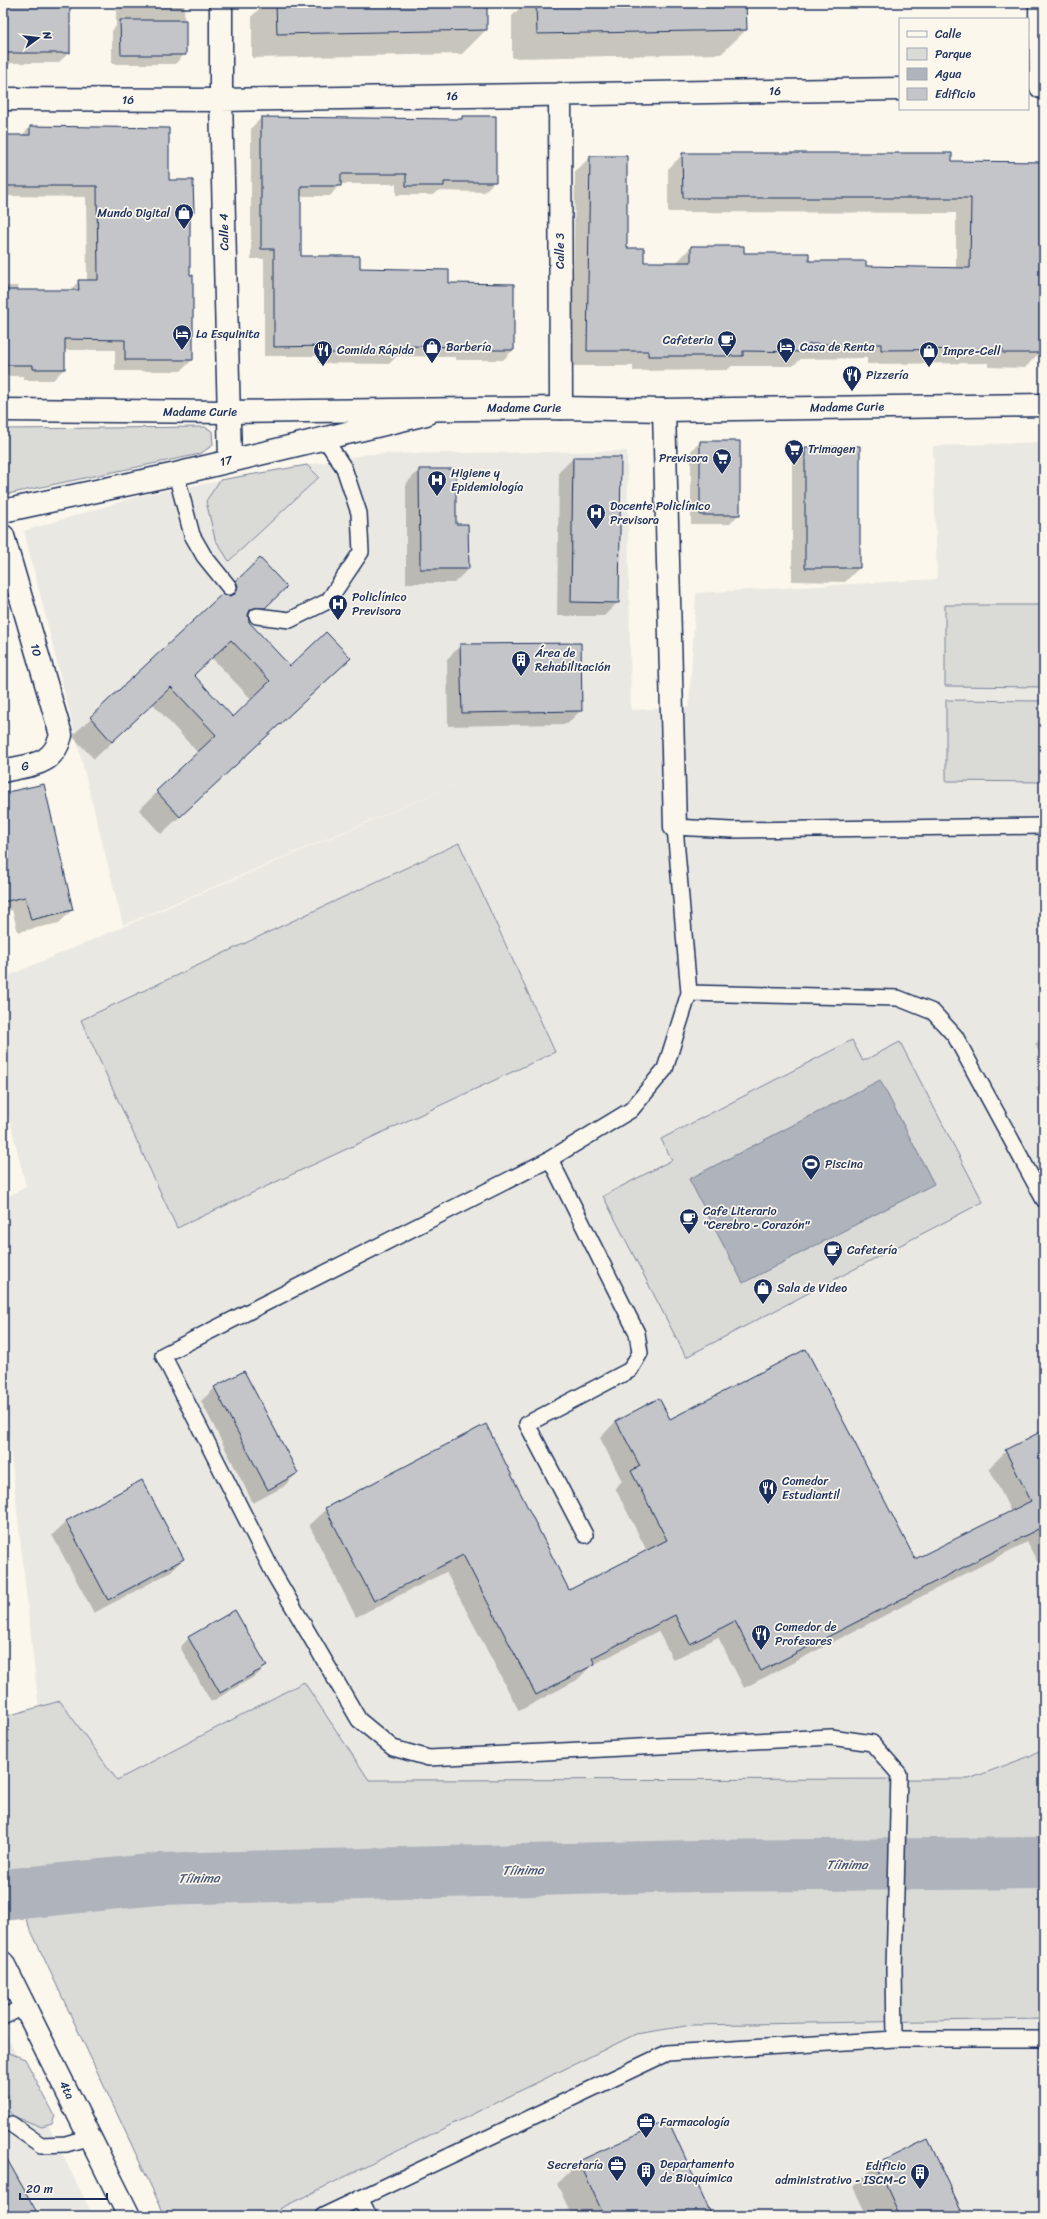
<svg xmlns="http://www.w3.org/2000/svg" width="1047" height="2219" font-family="Sriracha,sans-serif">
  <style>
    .built { fill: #eae8e2 }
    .green { fill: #dadad7; stroke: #7a849a }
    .water { fill: #afb3bb; stroke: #747e96 }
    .shadow { fill: #0003; fill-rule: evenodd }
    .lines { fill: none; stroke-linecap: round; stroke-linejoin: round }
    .river { stroke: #afb3bb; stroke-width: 52 }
    .building { fill: #c3c5c9; stroke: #1b2f5e; fill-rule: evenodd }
    .service-casing { stroke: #1b2f5e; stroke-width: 18 }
    .minor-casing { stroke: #1b2f5e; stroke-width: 25 }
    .tertiary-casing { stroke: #1b2f5e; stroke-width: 25 }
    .secondary-casing { stroke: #1b2f5e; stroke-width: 25 }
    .service { stroke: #fbf7ec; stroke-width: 15 }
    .minor { stroke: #fbf7ec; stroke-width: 22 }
    .tertiary { stroke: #fbf7ec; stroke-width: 22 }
    .secondary { stroke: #fbf7ec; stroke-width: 22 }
    .labels { text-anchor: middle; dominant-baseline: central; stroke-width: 3.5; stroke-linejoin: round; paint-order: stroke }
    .street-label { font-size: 12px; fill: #1b2f5e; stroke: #fbf7ec }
    .poi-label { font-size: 12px; fill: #1b2f5e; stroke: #fbf7ec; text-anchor: start }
    .water-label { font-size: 13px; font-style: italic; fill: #47577a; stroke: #fbf7ec }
  </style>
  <rect width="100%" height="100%" fill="#fbf7ec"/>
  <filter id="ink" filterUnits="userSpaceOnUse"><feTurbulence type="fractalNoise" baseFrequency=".025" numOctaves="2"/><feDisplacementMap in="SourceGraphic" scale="8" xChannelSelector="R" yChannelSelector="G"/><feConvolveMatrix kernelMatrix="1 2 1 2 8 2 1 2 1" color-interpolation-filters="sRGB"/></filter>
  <g filter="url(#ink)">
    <path class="built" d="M 1044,442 L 1044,2216 L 165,2216 L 3,1871 L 3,1862 L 48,1791 L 3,1383 L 3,1199 L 26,1187 L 3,1092 L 3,978 L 469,779 L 123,925 L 24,531 L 143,495 L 369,454 L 627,451 L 631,710 L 689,707 L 696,593 L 937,579 L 933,446 Z
      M 3,2027 L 59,2148 L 93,2216 L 3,2216 Z"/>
    <path class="green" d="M 205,427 L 212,431 L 213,445 L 200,454 L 3,495 L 3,429 Z
      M 307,465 L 319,477 L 229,561 L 215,539 L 206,501 L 220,480 Z
      M 945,605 L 1044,605 L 1044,687 L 945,686 Z
      M 946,700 L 1044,701 L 1044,782 L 946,781 Z
      M 459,843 L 555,1052 L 177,1228 L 81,1020 Z
      M 852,1040 L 863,1061 L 900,1042 L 983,1202 L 686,1357 L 603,1196 L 672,1160 L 661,1139 Z
      M 304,1682 L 369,1780 L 969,1779 L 1030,1756 L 1044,1748 L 1044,2019 L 692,2025 L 636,2034 L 265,2216 L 165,2216 L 3,1871 L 3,1717 L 60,1701 L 117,1780 Z
      M 9,2053 L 25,2059 L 55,2116 L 52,2124 L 42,2127 L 13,2116 L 3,2104 L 3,2055 Z"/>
    <path class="water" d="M 880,1080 L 934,1184 L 743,1283 L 689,1179 Z"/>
    <path class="shadow" d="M 3,3 L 69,3 L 69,53 L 58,63 L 11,63 L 8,66 L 3,66 Z
      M 116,3 L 184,3 L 185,54 L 175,64 L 112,64 L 112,31 L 116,26 Z
      M 265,3 L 486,3 L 486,30 L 462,54 L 252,58 L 252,16 Z
      M 525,3 L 745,3 L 746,30 L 721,54 L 512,58 L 512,16 Z
      M 463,117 L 495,181 L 484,192 L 437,191 L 433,195 L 396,195 L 396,184 L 340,184 L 330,196 L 300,196 L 300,257 L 448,284 L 513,350 L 503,360 L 456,360 L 456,357 L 397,356 L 389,364 L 318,363 L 318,356 L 264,356 L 264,259 L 251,259 L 251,128 L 261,118 L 460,120 Z
      M 30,127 L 168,181 L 192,181 L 193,212 L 189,216 L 189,276 L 192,360 L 181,371 L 115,371 L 115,350 L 64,350 L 64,369 L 53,380 L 23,380 L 23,376 L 3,376 L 3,286 L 18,286 L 18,291 L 69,291 L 79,281 L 87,281 L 86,197 L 6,196 L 3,200 L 3,136 L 21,136 Z
      M 683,154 L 951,162 L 1043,192 L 1040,195 L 1040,352 L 1025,368 L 988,367 L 988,363 L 867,364 L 867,358 L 801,359 L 793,366 L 732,366 L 727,370 L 633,371 L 633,366 L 572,366 L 575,172 L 590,157 L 626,249 L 643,263 L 676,263 L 691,247 L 808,262 L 865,267 L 956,269 L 956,213 L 668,212 L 668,169 Z
      M 700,442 L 739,514 L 730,524 L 691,524 L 691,451 Z
      M 806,448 L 859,568 L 845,582 L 792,581 L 792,461 Z
      M 573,458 L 618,602 L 604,616 L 557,616 L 559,472 Z
      M 419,470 L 455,525 L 468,569 L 454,583 L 406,583 L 406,484 Z
      M 236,582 L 286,587 L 249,622 L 290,668 L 332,676 L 161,834 L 139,810 L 198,753 L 153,704 L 94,759 L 72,736 ZM 212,658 L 252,700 L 233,718 L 193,676 Z
      M 461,645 L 581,710 L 567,724 L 448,726 L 447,659 Z
      M 3,794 L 72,910 L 59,923 L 18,932 L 12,910 L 3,912 Z
      M 1044,1036 L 1044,1061 L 1035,1044 Z
      M 1044,1080 L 1044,1104 L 1036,1088 Z
      M 215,1388 L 297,1473 L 283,1487 L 253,1503 L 201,1401 Z
      M 616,1421 L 669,1421 L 914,1560 L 1011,1512 L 989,1468 L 1006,1451 L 1044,1442 L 1044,1575 L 1027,1542 L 744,1688 L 718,1637 L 673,1660 L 658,1631 L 591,1666 L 577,1680 L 519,1711 L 446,1572 L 356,1617 L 309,1525 L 326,1509 L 485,1425 L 568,1592 L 647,1551 L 615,1488 L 622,1481 L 600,1438 Z
      M 141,1481 L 183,1559 L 169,1573 L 94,1613 L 52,1535 L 66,1522 Z
      M 189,1638 L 266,1666 L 257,1675 L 211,1702 L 180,1647 Z
      M 3,2093 L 10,2095 L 3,2117 Z
      M 928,2140 L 963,2216 L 867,2216 L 853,2187 L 876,2165 Z
      M 580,2162 L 711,2216 L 572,2216 L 557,2184 Z"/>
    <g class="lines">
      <path class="river" d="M 3,1895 L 158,1879 L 694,1866 L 1044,1863"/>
    </g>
    <path class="building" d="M 3,3 L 70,3 L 70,53 L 3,53 Z
      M 276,3 L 487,3 L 487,30 L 277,34 Z
      M 536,3 L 746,3 L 747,30 L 537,34 Z
      M 120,20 L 186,20 L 186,55 L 121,55 Z
      M 462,116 L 496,116 L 496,182 L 444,182 L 444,186 L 406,186 L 406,174 L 341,174 L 341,186 L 301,186 L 301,256 L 360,256 L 360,268 L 449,270 L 449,283 L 514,284 L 514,350 L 466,350 L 466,347 L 401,346 L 401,354 L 369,354 L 328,353 L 328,346 L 274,347 L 274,249 L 261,249 L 261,117 L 462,119 Z
      M 30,126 L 169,128 L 169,180 L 193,180 L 194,212 L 190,212 L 190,275 L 193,275 L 193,360 L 125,360 L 125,340 L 65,339 L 65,369 L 33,369 L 33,365 L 3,365 L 3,290 L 79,290 L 78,280 L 98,280 L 97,186 L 3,186 L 3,135 L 30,135 Z
      M 682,153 L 952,153 L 952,161 L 1044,162 L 1044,193 L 1041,193 L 1041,353 L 1003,353 L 1003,349 L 881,350 L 881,344 L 809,344 L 809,352 L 743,351 L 743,356 L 648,356 L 648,351 L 587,351 L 590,156 L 627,156 L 627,248 L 644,248 L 644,262 L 691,262 L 691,246 L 744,246 L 744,253 L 809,253 L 809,261 L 866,261 L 866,266 L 970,268 L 971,198 L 683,198 Z
      M 700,441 L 740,441 L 740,515 L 700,515 Z
      M 860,446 L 860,568 L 805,568 L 805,447 Z
      M 573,457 L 621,457 L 619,603 L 571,602 Z
      M 419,469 L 456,469 L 456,524 L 468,524 L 469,569 L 420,569 Z
      M 260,558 L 287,587 L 265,608 L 254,608 L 250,610 L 248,615 L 249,622 L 290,666 L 326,632 L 351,658 L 180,817 L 156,791 L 216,735 L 171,687 L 112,742 L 90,717 L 223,593 L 230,596 L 235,594 L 238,586 L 236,581 ZM 231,640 L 270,681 L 233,717 L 194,675 Z
      M 581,643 L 582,711 L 462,713 L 460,644 Z
      M 44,784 L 73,910 L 31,920 L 25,897 L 3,902 L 3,793 Z
      M 806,1349 L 915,1559 L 1031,1501 L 1005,1450 L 1044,1430 L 1044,1526 L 761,1671 L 735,1621 L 690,1644 L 675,1615 L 592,1658 L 595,1664 L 536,1695 L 463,1555 L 374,1601 L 325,1508 L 486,1424 L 569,1590 L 667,1540 L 631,1471 L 640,1466 L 616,1421 L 659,1398 L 670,1419 Z
      M 244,1371 L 298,1473 L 268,1490 L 214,1387 Z
      M 142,1480 L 184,1559 L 108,1600 L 66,1521 Z
      M 235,1610 L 267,1666 L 220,1693 L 188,1637 Z
      M 668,2120 L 712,2216 L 604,2216 L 579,2161 Z
      M 928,2139 L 964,2216 L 900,2216 L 876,2164 Z
      M 3,2152 L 39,2216 L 3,2216 Z"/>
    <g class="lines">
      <g class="service-casing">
        <path id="service" d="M 176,474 L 192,535 L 204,556 L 229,587
          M 257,616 L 290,620 L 328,601 L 361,552 L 359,513 L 344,468 L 325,439
          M 689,993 L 898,998 L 933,1012 L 955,1036 L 1044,1200
          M 550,1159 L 637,1333 L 640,1353 L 630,1370 L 527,1424 L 585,1535
          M 3,2017 L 25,2006
          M 895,2039 L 894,1969 L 899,1774 L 872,1743 L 831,1737 L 429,1758 L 393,1748 L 359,1720 L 274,1574 L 163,1355 L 550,1159 L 631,1110 L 665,1069 L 689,993 L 675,827 L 731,830 L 1044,826
          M 11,2124 L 41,2145 L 66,2144 L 90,2137
          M 360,2198 L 369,2216
          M 323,2216 L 667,2053 L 895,2039 L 1044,2039"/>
      </g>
      <g class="minor-casing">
        <path id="minor" d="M 221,3 L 221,100 L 230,460
          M 1040,3 L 1041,87
          M 560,94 L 561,408
          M 3,99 L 221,100 L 900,89
          M 664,410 L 675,827
          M 3,511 L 176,474 L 426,414
          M 3,536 L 61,735 C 53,767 31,764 3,771"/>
      </g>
      <g class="tertiary-casing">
        <path id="tertiary" d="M 3,1963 L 129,2216"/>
      </g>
      <g class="secondary-casing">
        <path id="secondary" d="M 3,410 L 228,412 L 561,408 L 664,410 L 1044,405"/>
      </g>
      <use href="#service" class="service"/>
      <use href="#minor" class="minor"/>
      <use href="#tertiary" class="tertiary"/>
      <use href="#secondary" class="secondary"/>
    </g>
  </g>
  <defs>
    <g id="shop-pin" transform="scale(1)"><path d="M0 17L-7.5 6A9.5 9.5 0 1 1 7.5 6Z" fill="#1b2f5e" stroke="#fbf7ec"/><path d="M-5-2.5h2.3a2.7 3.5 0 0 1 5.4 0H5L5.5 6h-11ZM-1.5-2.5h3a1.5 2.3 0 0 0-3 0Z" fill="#fff"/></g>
    <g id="hotel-pin" transform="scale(1)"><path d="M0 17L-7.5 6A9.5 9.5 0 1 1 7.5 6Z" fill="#1b2f5e" stroke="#fbf7ec"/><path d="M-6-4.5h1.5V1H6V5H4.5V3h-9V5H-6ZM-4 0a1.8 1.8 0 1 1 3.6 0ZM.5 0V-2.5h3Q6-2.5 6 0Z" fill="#fff"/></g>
    <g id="cafe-pin" transform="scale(1)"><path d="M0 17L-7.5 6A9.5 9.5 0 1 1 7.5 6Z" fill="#1b2f5e" stroke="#fbf7ec"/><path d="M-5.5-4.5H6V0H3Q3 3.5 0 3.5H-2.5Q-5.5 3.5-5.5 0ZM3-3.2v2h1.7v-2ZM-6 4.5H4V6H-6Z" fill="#fff"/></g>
    <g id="restaurant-pin" transform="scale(1)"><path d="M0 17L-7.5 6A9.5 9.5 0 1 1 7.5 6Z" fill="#1b2f5e" stroke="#fbf7ec"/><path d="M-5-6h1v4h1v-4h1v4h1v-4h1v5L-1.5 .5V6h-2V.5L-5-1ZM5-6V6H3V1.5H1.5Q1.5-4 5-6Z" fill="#fff"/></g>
    <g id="supermarket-pin" transform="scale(1)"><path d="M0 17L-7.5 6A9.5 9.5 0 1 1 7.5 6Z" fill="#1b2f5e" stroke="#fbf7ec"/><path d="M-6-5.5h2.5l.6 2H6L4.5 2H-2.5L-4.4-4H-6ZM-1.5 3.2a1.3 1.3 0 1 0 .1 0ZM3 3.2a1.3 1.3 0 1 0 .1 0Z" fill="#fff"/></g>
    <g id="hospital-pin" transform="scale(1)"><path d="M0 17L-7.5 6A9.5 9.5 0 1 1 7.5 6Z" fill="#1b2f5e" stroke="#fbf7ec"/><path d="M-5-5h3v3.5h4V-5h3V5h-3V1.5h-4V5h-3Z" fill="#fff"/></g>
    <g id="building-pin" transform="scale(1)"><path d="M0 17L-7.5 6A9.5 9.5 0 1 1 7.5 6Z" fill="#1b2f5e" stroke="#fbf7ec"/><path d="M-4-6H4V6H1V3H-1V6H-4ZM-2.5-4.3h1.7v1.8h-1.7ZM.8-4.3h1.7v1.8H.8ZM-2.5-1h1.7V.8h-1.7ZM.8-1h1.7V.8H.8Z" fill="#fff"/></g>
    <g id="stadium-pin" transform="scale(1)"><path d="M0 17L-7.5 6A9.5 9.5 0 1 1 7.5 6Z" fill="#1b2f5e" stroke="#fbf7ec"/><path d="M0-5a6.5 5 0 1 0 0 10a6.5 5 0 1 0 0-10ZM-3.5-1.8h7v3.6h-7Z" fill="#fff"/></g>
    <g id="office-pin" transform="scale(1)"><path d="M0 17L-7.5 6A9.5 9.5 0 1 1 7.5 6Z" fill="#1b2f5e" stroke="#fbf7ec"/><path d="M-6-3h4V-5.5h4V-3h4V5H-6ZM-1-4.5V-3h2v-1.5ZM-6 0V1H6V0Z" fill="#fff"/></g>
  </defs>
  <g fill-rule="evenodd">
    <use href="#shop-pin" x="184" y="213"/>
    <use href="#hotel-pin" x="182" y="334"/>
    <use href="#cafe-pin" x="727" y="340"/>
    <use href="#shop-pin" x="432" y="347"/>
    <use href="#hotel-pin" x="786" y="347"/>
    <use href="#restaurant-pin" x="323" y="350"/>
    <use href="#shop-pin" x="929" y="351"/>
    <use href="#restaurant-pin" x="852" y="375"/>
    <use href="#supermarket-pin" x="794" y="449"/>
    <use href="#supermarket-pin" x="722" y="458"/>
    <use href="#hospital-pin" x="437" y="480"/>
    <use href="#hospital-pin" x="596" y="513"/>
    <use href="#hospital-pin" x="338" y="604"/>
    <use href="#building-pin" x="521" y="660"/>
    <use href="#stadium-pin" x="811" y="1164"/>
    <use href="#cafe-pin" x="689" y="1218"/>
    <use href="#cafe-pin" x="833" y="1250"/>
    <use href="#shop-pin" x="763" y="1288"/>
    <use href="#restaurant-pin" x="768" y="1488"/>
    <use href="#restaurant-pin" x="761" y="1634"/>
    <use href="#office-pin" x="646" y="2122"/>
    <use href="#office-pin" x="617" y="2165"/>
    <use href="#building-pin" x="646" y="2171"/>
    <use href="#building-pin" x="920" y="2173"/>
  </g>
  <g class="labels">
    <g class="street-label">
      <text transform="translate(775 91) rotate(-1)">16</text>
      <text transform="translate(452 96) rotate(-1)">16</text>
      <text x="128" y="100">16</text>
      <text transform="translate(224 232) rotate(-91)">Calle 4</text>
      <text transform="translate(560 251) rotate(-90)">Calle 3</text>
      <text transform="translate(847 407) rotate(-1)">Madame Curie</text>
      <text x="524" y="408">Madame Curie</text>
      <text x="200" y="412">Madame Curie</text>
      <text transform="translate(226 461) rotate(-13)">17</text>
      <text transform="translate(36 650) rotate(74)">10</text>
      <text transform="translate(25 766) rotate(-13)">G</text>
      <text transform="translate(67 2090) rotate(64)">4ta</text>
    </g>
    <g class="poi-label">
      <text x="170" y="213" text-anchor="end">Mundo Digital</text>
      <text x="196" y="334">La Esquinita</text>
      <text x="713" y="340" text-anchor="end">Cafeteria</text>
      <text x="446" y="347">Barbería</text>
      <text x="800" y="347">Casa de Renta</text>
      <text x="337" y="350">Comida Rápida</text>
      <text x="943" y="351">Impre-Cell</text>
      <text x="866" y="375">Pizzería</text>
      <text x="808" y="449">Trimagen</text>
      <text x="708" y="458" text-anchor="end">Previsora</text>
      <text x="451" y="473">Higiene y<tspan x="451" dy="14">Epidemiología</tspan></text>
      <text x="610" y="506">Docente Policlínico<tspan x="610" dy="14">Previsora</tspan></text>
      <text x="352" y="597">Policlínico<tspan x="352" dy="14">Previsora</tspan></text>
      <text x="535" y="653">Área de<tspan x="535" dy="14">Rehabilitación</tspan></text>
      <text x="825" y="1164">Piscina</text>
      <text x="703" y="1211">Cafe Literario<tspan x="703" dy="14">"Cerebro - Corazón"</tspan></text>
      <text x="847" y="1250">Cafetería</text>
      <text x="777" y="1288">Sala de Video</text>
      <text x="782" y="1481">Comedor<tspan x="782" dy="14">Estudiantil</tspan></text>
      <text x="775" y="1627">Comedor de<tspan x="775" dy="14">Profesores</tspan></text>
      <text x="660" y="2122">Farmacología</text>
      <text x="660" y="2164">Departamento<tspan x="660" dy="14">de Bioquímica</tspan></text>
      <text x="603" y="2165" text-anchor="end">Secretaría</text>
      <text x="906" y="2166" text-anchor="end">Edificio<tspan x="906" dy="14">administrativo - ISCM-C</tspan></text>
    </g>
    <g class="water-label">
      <text x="847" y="1864">Tíinima</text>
      <text transform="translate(523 1870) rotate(-1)">Tíinima</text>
      <text transform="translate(199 1878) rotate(-1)">Tíinima</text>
    </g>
  </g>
  <rect width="1047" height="2219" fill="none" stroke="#fbf7ec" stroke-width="16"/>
  <rect x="8" y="8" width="1031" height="2203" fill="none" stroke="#1b2f5e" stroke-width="1.5" filter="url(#ink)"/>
  <rect x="899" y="18" width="130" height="92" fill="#fbf7ec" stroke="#a1a7b3"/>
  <rect x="907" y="31" width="20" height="6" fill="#fbf7ec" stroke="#a1a7b3"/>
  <text x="935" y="38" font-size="12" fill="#1b2f5e">Calle</text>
  <rect x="907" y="48" width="20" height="12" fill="#dadad7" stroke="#a1a7b3"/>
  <text x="935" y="58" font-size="12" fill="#1b2f5e">Parque</text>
  <rect x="907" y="68" width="20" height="12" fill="#afb3bb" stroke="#a1a7b3"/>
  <text x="935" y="78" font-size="12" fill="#1b2f5e">Agua</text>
  <rect x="907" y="88" width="20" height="12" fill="#c3c5c9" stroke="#a1a7b3"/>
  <text x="935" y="98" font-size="12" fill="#1b2f5e">Edificio</text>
  <g transform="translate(38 38) rotate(75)" stroke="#fbf7ec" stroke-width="3" paint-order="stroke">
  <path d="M0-3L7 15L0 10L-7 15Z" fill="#1b2f5e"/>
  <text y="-6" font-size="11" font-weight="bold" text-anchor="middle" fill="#1b2f5e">N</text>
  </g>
  <path d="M20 2193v6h87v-6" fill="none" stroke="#1b2f5e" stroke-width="2"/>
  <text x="26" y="2193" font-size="12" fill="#1b2f5e" stroke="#fbf7ec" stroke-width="3" paint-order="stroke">20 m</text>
</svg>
